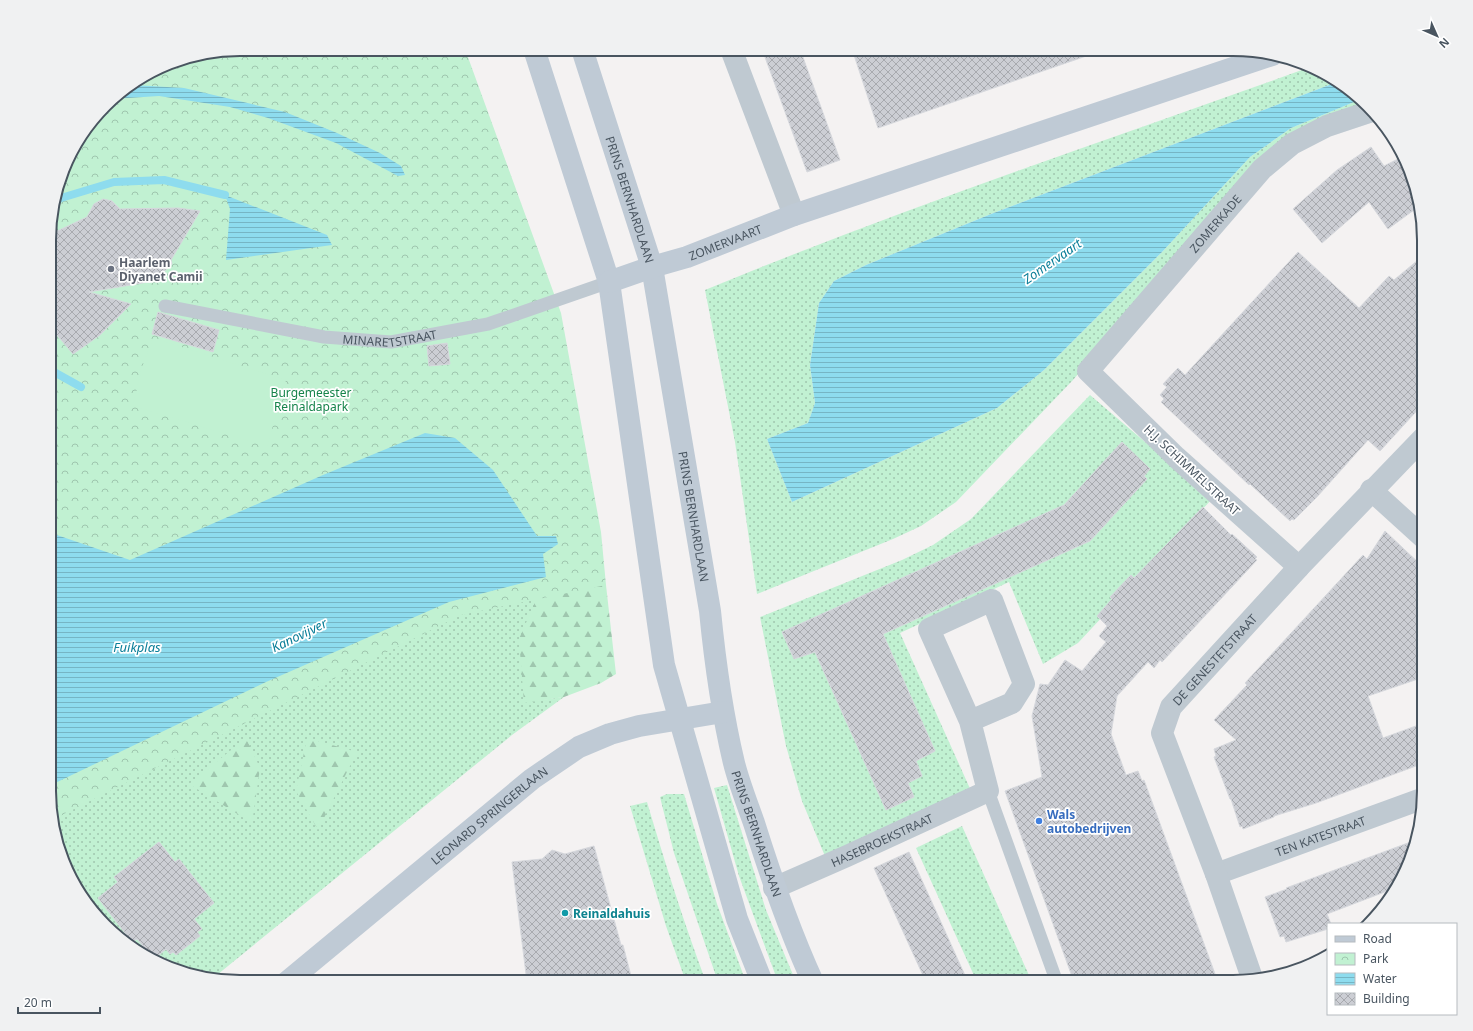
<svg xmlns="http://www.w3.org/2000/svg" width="1473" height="1031" font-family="'Noto Sans',sans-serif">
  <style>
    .grass { fill: url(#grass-dots) }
    .forest { fill: url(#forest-firs) }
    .park { fill: url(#park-crowns) }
    .pitch { fill: #c1f1d2 }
    .water { fill: url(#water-rules) }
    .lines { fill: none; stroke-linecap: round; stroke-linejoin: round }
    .stream { stroke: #8edcee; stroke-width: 8 }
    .building { fill: url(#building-cross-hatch); stroke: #d6d8dd }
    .lane { stroke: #bfc9d1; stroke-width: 13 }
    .street { stroke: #bfc9d1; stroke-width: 22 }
    .secondary { stroke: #bfcad5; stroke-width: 22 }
    .worship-dot { fill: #6b7280; stroke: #fff; stroke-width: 1.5 }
    .shop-dot { fill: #3f7fe0; stroke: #fff; stroke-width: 1.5 }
    .culture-dot { fill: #0f9aa8; stroke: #fff; stroke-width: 1.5 }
    .labels { text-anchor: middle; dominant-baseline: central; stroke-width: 3.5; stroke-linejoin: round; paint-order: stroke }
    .street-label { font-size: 12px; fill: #495560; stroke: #fff }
    .worship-label { font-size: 12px; font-weight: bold; fill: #5b616d; stroke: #fff; text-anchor: start }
    .park-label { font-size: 12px; fill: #16844b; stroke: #fff }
    .shop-label { font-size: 12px; font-weight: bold; fill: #366cbe; stroke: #fff; text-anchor: start }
    .culture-label { font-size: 12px; font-weight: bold; fill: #0d838f; stroke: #fff; text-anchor: start }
    .water-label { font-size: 13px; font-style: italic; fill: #0b7f99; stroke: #fff }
    .rim { fill: none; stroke: #495560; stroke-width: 2 }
  </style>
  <defs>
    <pattern id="grass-dots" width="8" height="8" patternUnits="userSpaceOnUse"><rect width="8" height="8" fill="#c1f1d2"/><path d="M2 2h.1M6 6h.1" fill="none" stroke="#9fc6ae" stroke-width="1.8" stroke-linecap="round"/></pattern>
    <pattern id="forest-firs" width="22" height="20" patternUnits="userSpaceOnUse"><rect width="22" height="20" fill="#c1f1d2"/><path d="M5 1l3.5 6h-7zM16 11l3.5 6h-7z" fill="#9fc6ae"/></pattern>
    <pattern id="park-crowns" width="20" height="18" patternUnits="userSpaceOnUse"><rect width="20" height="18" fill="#c1f1d2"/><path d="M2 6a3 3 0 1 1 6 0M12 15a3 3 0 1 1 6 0" fill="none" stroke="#9fc6ae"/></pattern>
    <pattern id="water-rules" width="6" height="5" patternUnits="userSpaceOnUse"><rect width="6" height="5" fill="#8edcee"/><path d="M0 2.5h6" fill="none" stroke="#76b5c4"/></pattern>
    <pattern id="building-cross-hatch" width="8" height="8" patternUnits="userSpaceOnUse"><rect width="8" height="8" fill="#ccced4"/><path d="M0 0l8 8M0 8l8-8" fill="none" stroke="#a8aaaf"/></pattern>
  </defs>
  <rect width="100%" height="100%" fill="#f4f2f2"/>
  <path class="grass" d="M 1310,67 L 1337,82 L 991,214 L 866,265 L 834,281 L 819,303 L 810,365 L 815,403 L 808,423 L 767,439 L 792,502 L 997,408 L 1044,370 L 1163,251 L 1250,157 L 1291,128 L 1359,100 L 1364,106 L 1228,198 L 1073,380 L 956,502 L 921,526 L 893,539 L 757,594 L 735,442 L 705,290 C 903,208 1108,140 1310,67 Z
    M 1090,395 L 1212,499 L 1078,643 L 1043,664 L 1009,582 L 900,633 L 972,793 L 827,861 L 802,801 L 786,746 L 760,617 L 902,560 L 933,545 L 971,519 Z
    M 51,504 L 546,577 L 524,702 L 564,697 L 512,735 L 212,979 L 178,972 L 124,943 L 75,887 L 51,816 Z
    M 727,785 L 766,910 L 796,982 L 778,982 L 739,876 L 714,788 Z
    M 667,794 L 684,794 L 717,904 L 746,982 L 718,982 L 674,853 L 660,797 Z
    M 647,802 C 665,863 684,923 706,982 L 686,982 L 666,926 L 630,806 Z
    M 962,826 L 1032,982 L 977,982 L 916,848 Z"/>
  <path class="forest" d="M 546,577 L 606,585 L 616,674 L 601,683 L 564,697 L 524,703 L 519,639 Z
    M 246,738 L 260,768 L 252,823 L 189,784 Z
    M 307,738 L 357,752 L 318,830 L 296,791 Z"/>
  <path class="park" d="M 240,49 L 465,49 L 561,313 L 601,532 L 606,585 L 461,615 L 52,820 L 51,816 L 51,215 L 69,155 L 114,97 L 167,63 Z"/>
  <path class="pitch" d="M 153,338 L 286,380 L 267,446 L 133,406 L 142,367 Z"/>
  <path class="water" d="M 1337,82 L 1349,88 L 1359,100 L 1291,128 L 1250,157 L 1163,251 L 1044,370 L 997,408 L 792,502 L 767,439 L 808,423 L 815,403 L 810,365 L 819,303 L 834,281 L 866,265 L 991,214 Z
    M 133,85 L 184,88 L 285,112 L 337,133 L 380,153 L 401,166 L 405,175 L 398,176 L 336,143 L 268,118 L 230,107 L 159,96 L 112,99 Z
    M 225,195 L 327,235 L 332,245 L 226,260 L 230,209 Z
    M 425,433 L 455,438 L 493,470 L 537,536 L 556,536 L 558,544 L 543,554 L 546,577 L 449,602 L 266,682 L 51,785 L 51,533 L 130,560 L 323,475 Z"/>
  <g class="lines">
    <path class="stream" d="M 54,202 L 61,198 L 114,182 L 164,180 L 225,195
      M 51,368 L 54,372 L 81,387"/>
  </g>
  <path class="building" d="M 762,49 L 800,49 L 840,160 L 807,172 Z
    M 852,49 L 1094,49 L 1095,53 L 878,128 Z
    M 1371,147 L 1384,166 L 1404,156 L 1418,207 L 1388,229 L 1369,202 L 1322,243 L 1293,209 L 1337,170 Z
    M 103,199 L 112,201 L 120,209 L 178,208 L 200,211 L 171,260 L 172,264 L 154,281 L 89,292 L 131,304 L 100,335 L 73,354 L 51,328 L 51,234 L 87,217 L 94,204 Z
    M 1298,252 L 1359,308 L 1389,276 L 1394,280 L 1424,255 L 1424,403 L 1380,451 L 1368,440 L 1316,498 L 1294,520 L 1292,519 L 1290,521 L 1250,484 L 1249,485 L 1161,402 L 1164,399 L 1160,395 L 1167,387 L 1163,384 L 1178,368 L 1185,375 Z
    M 158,312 L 219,330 L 213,352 L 152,334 Z
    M 447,343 L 450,364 L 429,366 L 427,346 Z
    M 1122,442 L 1150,469 L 1144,476 L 1147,479 L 1090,541 L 883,634 L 935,751 L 916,761 L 922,776 L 908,783 L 914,797 L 886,810 L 815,652 L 794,659 L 782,632 L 1064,505 Z
    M 1203,507 L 1231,535 L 1232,534 L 1257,557 L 1255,559 L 1257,560 L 1162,662 L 1160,660 L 1154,668 L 1148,662 L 1117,696 L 1111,734 L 1126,775 L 1138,771 L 1142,781 L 1144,780 L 1218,982 L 1074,982 L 1005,791 L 1042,777 L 1032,716 L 1040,684 L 1048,685 L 1065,660 L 1082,671 L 1106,642 L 1099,636 L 1107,626 L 1097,616 L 1112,599 L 1110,597 L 1131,575 L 1134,578 Z
    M 1385,531 L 1424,568 L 1424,677 L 1368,696 L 1383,738 L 1424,723 L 1424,763 L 1316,803 L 1274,816 L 1274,817 L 1243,829 L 1242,826 L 1240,827 L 1231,799 L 1230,799 L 1214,757 L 1216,756 L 1214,749 L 1236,740 L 1214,720 L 1247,685 L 1245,683 L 1363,555 L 1367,559 Z
    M 1416,840 L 1414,853 L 1395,888 L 1327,914 L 1331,924 L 1328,924 L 1328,929 L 1286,942 L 1284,936 L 1280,937 L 1265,897 L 1287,889 L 1286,888 Z
    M 159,842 L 175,862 L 179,859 L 214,903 L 194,919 L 202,929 L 197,932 L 200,936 L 176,955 L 173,952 L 170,954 L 166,949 L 154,959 L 137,939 L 132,942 L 98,898 L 118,882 L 114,877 Z
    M 594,846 L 621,945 L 623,945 L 631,976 L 629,977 L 631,982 L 527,982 L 512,862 L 542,859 L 552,850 L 565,854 Z
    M 909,852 L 935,909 L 968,982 L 926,982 L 874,868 Z"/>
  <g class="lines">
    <g class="lane">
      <path id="s1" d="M 165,306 L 324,337 L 391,342 L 488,324 L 609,282"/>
      <path d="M 988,791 L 1055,977"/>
    </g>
    <g class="street">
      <path d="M 731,49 L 794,215"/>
      <path d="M 1371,490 L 1424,538"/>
      <path id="s2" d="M 1299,567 L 1176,457 L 1088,371 L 1262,169 L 1292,144 L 1327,126 L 1369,112"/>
      <path id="s3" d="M 1216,874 L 1424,798"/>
      <path id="s4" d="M 774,888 L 847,856 L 988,791 L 970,721 L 929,629 L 992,600 L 1024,684 L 1012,703 L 970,721"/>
      <path id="s5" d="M 1252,978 L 1216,874 L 1162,733 L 1171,707 L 1299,567 L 1424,437"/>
    </g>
    <g class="secondary">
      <path d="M 534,49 L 609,282 L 664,665 L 737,919 L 762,982"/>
      <path id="s6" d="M 582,49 L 652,267 L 710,611 C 715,662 722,713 734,763 C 739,783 747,803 754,823 C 771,877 789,930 813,982"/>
      <path id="s7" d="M 609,282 L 652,267 L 687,257 L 794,215 L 1272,55"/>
      <path id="s8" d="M 287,982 L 532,779 L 579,747 L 610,734 L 639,726 L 723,712"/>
    </g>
  </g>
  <circle class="worship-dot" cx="111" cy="269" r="4"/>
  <circle class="shop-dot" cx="1039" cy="821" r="4"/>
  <circle class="culture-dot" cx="565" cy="913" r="4"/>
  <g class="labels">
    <g class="street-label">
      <text stroke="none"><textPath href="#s6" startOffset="158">PRINS BERNHARDLAAN</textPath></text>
      <text stroke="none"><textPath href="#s2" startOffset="483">ZOMERKADE</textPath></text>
      <text stroke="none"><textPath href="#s7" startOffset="123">ZOMERVAART</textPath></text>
      <text stroke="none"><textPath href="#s1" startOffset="228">MINARETSTRAAT</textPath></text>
      <text transform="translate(1192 470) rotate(43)">H.J. SCHIMMELSTRAAT</text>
      <text stroke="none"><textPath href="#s6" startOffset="482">PRINS BERNHARDLAAN</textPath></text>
      <text stroke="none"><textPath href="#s5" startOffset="353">DE GENESTETSTRAAT</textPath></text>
      <text stroke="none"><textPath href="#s8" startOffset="262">LEONARD SPRINGERLAAN</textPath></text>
      <text stroke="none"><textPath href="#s6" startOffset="806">PRINS BERNHARDLAAN</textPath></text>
      <text stroke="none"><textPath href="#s3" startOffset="111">TEN KATESTRAAT</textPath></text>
      <text stroke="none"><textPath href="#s4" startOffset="118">HASEBROEKSTRAAT</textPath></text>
    </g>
    <g class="worship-label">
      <text x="119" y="262">Haarlem<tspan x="119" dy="14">Diyanet Camii</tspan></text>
    </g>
    <g class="park-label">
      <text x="311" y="392">Burgemeester<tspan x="311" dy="14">Reinaldapark</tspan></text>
    </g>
    <g class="shop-label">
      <text x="1047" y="814">Wals<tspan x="1047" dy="14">autobedrijven</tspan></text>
    </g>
    <g class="culture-label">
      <text x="573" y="913">Reinaldahuis</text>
    </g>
    <g class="water-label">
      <text transform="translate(1052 261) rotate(-35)">Zomervaart</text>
      <text transform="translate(299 635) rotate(-26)">Kanovijver</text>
      <text x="137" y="647">Fuikplas</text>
    </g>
  </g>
  <path d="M0 0H1473V1031H0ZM240 56H1233A184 184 0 0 1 1417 240V791A184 184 0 0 1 1233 975H240A184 184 0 0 1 56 791V240A184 184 0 0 1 240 56Z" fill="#f0f1f2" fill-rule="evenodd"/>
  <path class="rim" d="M240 56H1233A184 184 0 0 1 1417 240V791A184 184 0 0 1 1233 975H240A184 184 0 0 1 56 791V240A184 184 0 0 1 240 56Z"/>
  <rect x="1327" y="923" width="130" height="92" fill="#ffffff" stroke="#b6bbbf"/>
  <rect x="1335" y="936" width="20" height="6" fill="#bfcad5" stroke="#b6bbbf"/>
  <text x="1363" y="943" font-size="12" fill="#495560">Road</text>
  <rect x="1335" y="953" width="20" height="12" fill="url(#park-crowns)" stroke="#b6bbbf"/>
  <text x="1363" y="963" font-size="12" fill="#495560">Park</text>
  <rect x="1335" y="973" width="20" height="12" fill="url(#water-rules)" stroke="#b6bbbf"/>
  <text x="1363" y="983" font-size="12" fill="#495560">Water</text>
  <rect x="1335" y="993" width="20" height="12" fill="url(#building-cross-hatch)" stroke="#b6bbbf"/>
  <text x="1363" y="1003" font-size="12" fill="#495560">Building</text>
  <g transform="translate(1437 36) rotate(135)" stroke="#ffffff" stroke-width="3" paint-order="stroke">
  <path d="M0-3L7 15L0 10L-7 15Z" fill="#495560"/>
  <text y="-6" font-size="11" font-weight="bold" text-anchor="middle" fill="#495560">N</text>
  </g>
  <path d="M18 1007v6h82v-6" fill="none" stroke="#495560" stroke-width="2"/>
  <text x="24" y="1007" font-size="12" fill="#495560" stroke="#ffffff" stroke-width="3" paint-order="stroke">20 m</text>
</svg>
